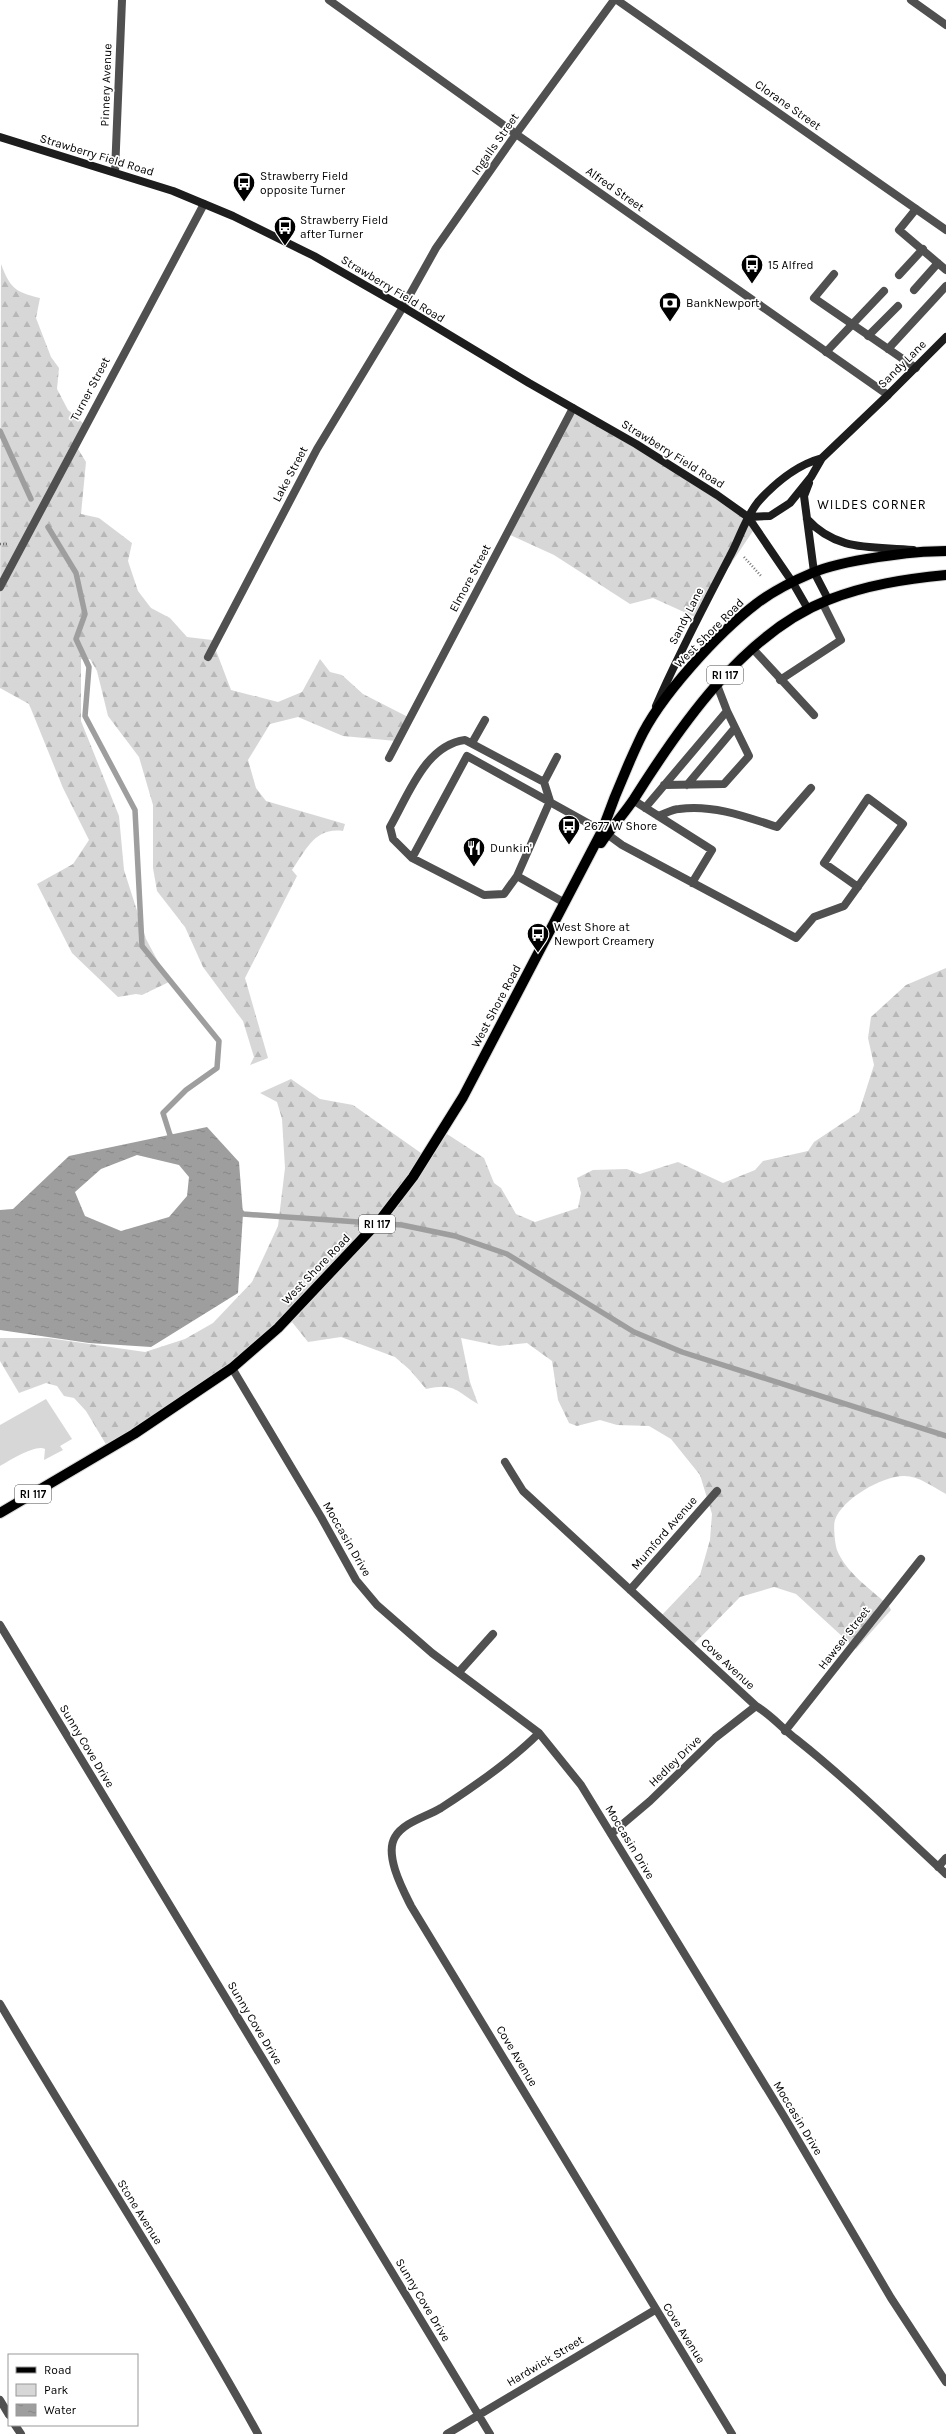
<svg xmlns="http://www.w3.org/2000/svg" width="946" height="2434" font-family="Karla,sans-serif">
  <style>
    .green { fill: #d7d7d7 }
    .forest { fill: url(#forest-firs) }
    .water { fill: url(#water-ripples); fill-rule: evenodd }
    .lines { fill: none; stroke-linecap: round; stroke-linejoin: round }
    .stream { stroke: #9e9e9e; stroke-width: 5.5 }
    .primary-casing { stroke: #dbdbdb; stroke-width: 12 }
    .path { stroke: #727272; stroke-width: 2.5; stroke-dasharray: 1 2; stroke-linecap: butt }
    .lane { stroke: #505050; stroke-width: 8 }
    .street { stroke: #505050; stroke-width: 8 }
    .secondary { stroke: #1d1d1d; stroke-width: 8 }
    .primary { stroke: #000; stroke-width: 10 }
    .labels { text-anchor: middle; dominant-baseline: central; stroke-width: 3.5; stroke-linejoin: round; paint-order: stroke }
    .shield { fill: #fff; stroke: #4c4c4c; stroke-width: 1 }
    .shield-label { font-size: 11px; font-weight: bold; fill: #000 }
    .street-label { font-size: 12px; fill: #000; stroke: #fff }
    .poi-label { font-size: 12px; fill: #000; stroke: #fff; text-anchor: start }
    .neighbourhood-label { font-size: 13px; letter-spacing: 1px; fill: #000; stroke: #fff }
  </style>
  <defs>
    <pattern id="forest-firs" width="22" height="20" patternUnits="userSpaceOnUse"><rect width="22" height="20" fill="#d7d7d7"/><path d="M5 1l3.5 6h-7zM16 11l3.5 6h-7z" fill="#b7b7b7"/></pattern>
    <pattern id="water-ripples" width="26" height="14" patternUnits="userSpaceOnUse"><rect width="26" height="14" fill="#9e9e9e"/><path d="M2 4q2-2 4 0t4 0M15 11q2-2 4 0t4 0" fill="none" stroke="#868686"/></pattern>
  </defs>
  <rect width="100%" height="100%" fill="#fff"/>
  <path class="green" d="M 46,1399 L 72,1439 L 60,1446 L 63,1450 L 44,1460 L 45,1449 C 36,1444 9,1461 0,1466 L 0,1425 Z"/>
  <path class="forest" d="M 1,264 C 10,288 15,292 40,298 L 36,318 L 51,357 L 59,368 L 57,389 L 68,410 L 84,424 L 75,444 L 86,462 L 81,514 L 99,518 L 132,543 L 128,561 L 138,591 L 151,608 L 170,618 L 187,637 L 212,640 L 231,690 L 278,702 L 302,692 L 320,659 L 330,672 L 342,675 L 363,694 L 408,717 L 396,741 L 343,736 L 298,717 L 270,724 L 248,760 L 256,788 L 266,801 L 345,824 L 343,831 C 315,827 306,850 292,870 L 297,876 L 245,978 L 268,1058 L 250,1065 L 254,1057 L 243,1021 L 203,967 L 185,927 L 157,891 L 153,868 L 153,805 L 139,757 L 108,716 L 97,671 L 90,659 L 81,659 L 81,721 L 119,816 L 124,870 L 146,939 L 169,982 L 142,995 L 136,994 L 118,997 L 72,953 L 37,884 L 73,864 L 89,840 L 63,788 L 29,704 L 0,688 Z
    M 571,410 L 756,519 L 757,525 L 695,617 L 653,598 L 630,604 L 554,555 L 508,534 Z
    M 946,968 L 946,1494 C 933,1487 919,1476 904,1476 C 882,1476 842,1499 835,1520 C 833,1526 835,1544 837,1550 C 846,1573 872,1590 889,1606 L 891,1610 L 856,1649 L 796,1594 L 774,1587 L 740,1597 L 693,1645 L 661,1616 L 700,1575 L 710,1540 L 712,1514 L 700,1475 L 671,1439 L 649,1426 L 617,1425 L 600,1420 L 577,1426 L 569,1423 L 558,1400 L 552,1361 L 527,1343 L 499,1346 L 461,1338 L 470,1382 L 478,1404 C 454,1390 455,1383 426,1389 L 410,1370 L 395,1357 L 341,1337 L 308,1342 L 292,1322 L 110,1451 L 86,1411 L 74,1398 L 64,1396 L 57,1386 L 46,1383 L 19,1393 L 0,1361 L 0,1338 L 48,1338 L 145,1352 L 185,1339 L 213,1323 L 252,1282 L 278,1226 L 285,1168 L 282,1119 L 277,1102 L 260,1093 L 291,1079 L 320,1099 L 353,1105 L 428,1158 L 447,1134 L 484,1158 L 494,1183 L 501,1188 L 516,1214 L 535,1222 L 578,1208 L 581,1193 L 577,1178 L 593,1170 L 627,1169 L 640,1174 L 678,1162 L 723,1183 L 755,1170 L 763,1161 L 808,1151 L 814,1142 L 859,1112 L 874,1065 L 868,1038 L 871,1017 L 906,985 Z"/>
  <path class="water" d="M 207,1127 L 239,1162 L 243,1214 L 238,1293 L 151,1347 L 89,1343 L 0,1330 L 0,1210 L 13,1209 L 69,1156 ZM 137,1155 L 179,1165 L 189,1177 L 187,1196 L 169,1217 L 121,1231 L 85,1216 L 75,1192 L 101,1169 Z"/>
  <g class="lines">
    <path class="stream" d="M 0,431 L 31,499
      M 48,527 L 76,573 L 85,614 L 76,639 L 89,667 L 85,716 L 135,810 L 142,946 L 219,1041 L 217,1068 L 186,1090 L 163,1113 L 170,1135 L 174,1139
      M 238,1209 L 243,1214 L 402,1225 L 455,1236 L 507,1254 L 634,1332 L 682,1352 L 946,1436"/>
    <g class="primary-casing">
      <path id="primary" d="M 601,843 C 611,828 624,814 634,799 C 680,726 744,633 828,600 C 866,585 905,579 946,575
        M 0,1513 L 134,1434 L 232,1368 L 278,1328 L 380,1220 L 413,1177 L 463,1097 L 602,831 C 613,800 625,771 639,741 C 659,697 718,633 756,604 C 773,591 793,581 812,573 C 842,560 913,551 946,551"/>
    </g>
    <path class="path" d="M 0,544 L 7,544
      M 744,557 L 762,577"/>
    <path class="lane" d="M 916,209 L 899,230 L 946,270
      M 834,274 L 814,298 L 916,368
      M 899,275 L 923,249
      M 914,290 L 938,263
      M 868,336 L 898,306
      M 888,349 L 946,286
      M 826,352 L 884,291
      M 753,649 L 814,715
      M 780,680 L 841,640 L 822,602
      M 465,740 L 544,782 L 550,801 L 517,876 L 504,894 L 484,895 L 412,858 L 393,839 L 390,827 C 408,796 425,745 465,740 Z
      M 472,743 L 485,720
      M 544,782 L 557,757
      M 664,785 L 724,784 L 749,756 L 727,711
      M 687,785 L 734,729
      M 633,800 L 712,850 L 692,883
      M 645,808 L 727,711 L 717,685
      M 658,816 C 665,814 672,809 679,809 C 712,804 747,817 777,827 L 811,788
      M 607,834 L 622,845 L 796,938 L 814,917 L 844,906 L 903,824 L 868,798 L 824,863 L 858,887
      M 412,858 L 467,756 L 602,831
      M 517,876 L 565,903"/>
    <path class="street" d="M 329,0 L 516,134 L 888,395
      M 617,0 L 946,230
      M 911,0 L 946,25
      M 115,172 L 122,0
      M 0,587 L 204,204
      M 208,657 L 317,449 L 403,307 L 436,248 L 516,134 L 614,0
      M 389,758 L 573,408
      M 232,1368 L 321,1517 L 356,1580 L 377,1605 L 432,1653 L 539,1733 L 581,1785 L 785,2118 L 891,2298 L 946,2382
      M 505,1462 L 523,1491 L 756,1706 C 771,1715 782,1728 796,1739 C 849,1781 896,1828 946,1874
      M 630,1590 L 717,1491
      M 0,1625 L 490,2434
      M 459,1672 L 493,1634
      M 785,1731 L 921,1559
      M 539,1733 C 510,1762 475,1786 441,1808 C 426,1817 404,1822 395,1837 C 384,1855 403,1890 411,1906 L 732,2434
      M 611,1834 L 650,1801 L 715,1738 L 756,1706
      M 938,1867 L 946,1858
      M 0,2004 C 85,2148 177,2288 258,2434
      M 0,2400 L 9,2415
      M 15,2425 L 21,2434
      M 447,2434 L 655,2310"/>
    <path class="secondary" d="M 0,137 L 173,191 L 233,216 L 314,256 L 403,307 L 529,383 L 636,444 L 717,495 L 748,517 L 793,583 L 808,609
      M 809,483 L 804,496 L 814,572 L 828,599
      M 748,517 L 770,516 L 790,503 L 811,477 L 822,458 L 888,395 L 946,337
      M 807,519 C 837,552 872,546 913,550
      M 656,706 C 678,655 704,606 730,556 C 740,538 745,518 758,502 C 775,483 797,465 822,458"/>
    <use href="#primary" class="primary"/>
  </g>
  <defs>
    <g id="bus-pin" transform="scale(1.15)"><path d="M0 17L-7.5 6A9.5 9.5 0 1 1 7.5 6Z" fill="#000" stroke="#fff"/><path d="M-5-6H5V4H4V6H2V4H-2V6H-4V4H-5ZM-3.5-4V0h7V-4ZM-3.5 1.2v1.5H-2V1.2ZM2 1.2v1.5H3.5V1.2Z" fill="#fff"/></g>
    <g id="bank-pin" transform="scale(1.15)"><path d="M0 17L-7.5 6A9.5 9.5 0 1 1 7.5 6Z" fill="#000" stroke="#fff"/><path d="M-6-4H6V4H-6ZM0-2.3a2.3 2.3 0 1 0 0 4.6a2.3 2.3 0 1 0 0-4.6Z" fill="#fff"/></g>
    <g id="restaurant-pin" transform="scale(1.15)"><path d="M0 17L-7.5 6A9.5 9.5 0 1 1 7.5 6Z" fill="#000" stroke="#fff"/><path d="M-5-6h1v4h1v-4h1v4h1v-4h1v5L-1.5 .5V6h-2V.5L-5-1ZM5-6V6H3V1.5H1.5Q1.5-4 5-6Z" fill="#fff"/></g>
  </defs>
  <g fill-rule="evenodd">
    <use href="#bus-pin" x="244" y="183"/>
    <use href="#bus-pin" x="285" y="227"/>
    <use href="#bus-pin" x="752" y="265"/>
    <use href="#bank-pin" x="670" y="303"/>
    <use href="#bus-pin" x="569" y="826"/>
    <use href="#restaurant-pin" x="474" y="848"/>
    <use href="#bus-pin" x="538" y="934"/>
  </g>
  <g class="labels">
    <g class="shield">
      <rect x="707" y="666" width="36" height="18" rx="3"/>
      <rect x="359" y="1215" width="36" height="18" rx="3"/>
      <rect x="15" y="1485" width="36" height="18" rx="3"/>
    </g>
    <g class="shield-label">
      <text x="725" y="675">RI 117</text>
      <text x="377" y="1224">RI 117</text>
      <text x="33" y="1494">RI 117</text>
    </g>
    <g class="street-label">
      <text transform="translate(106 85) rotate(-88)">Pinnery Avenue</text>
      <text transform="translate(788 105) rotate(35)">Clorane Street</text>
      <text transform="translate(495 144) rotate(-55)">Ingalls Street</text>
      <text transform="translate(97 155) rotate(17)">Strawberry Field Road</text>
      <text transform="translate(615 189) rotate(35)">Alfred Street</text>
      <text transform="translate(393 289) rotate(31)">Strawberry Field Road</text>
      <text transform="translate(902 364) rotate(-45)">Sandy Lane</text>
      <text transform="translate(90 389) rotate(-62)">Turner Street</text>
      <text transform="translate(673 454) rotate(32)">Strawberry Field Road</text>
      <text transform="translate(290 474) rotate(-62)">Lake Street</text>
      <text transform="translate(470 578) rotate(-62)">Elmore Street</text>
      <text transform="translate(686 616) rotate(-63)">Sandy Lane</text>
      <text transform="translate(709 633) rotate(-45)">West Shore Road</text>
      <text transform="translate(496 1006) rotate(-62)">West Shore Road</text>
      <text transform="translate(316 1269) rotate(-46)">West Shore Road</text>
      <text transform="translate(664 1533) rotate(-49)">Mumford Avenue</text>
      <text transform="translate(347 1539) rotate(60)">Moccasin Drive</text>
      <text transform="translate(844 1638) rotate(-52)">Hawser Street</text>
      <text transform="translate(728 1664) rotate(43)">Cove Avenue</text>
      <text transform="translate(87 1746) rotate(59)">Sunny Cove Drive</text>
      <text transform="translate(675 1761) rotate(-44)">Hedley Drive</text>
      <text transform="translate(630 1842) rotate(59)">Moccasin Drive</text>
      <text transform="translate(255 2023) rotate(59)">Sunny Cove Drive</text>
      <text transform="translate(517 2056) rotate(59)">Cove Avenue</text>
      <text transform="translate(798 2118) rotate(59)">Moccasin Drive</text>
      <text transform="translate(140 2212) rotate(58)">Stone Avenue</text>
      <text transform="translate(423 2300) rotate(59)">Sunny Cove Drive</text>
      <text transform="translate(684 2333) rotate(58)">Cove Avenue</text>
      <text transform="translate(545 2361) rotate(-31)">Hardwick Street</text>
    </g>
    <g class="poi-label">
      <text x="260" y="176">Strawberry Field<tspan x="260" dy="14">opposite Turner</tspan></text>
      <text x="300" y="220">Strawberry Field<tspan x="300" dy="14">after Turner</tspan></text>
      <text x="768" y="265">15 Alfred</text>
      <text x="686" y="303">BankNewport</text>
      <text x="584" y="826">2677 W Shore</text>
      <text x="490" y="848">Dunkin'</text>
      <text x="554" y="927">West Shore at<tspan x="554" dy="14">Newport Creamery</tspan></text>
    </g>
    <g class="neighbourhood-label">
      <text x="872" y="504">WILDES CORNER</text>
    </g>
  </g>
  <rect x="8" y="2354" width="130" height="72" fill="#ffffff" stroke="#999999"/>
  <rect x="16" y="2367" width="20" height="6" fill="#000000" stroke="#999999"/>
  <text x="44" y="2374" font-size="12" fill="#000000">Road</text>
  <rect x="16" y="2384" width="20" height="12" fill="#d7d7d7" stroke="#999999"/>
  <text x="44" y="2394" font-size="12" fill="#000000">Park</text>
  <rect x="16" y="2404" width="20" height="12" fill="url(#water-ripples)" stroke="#999999"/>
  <text x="44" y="2414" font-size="12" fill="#000000">Water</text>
</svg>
